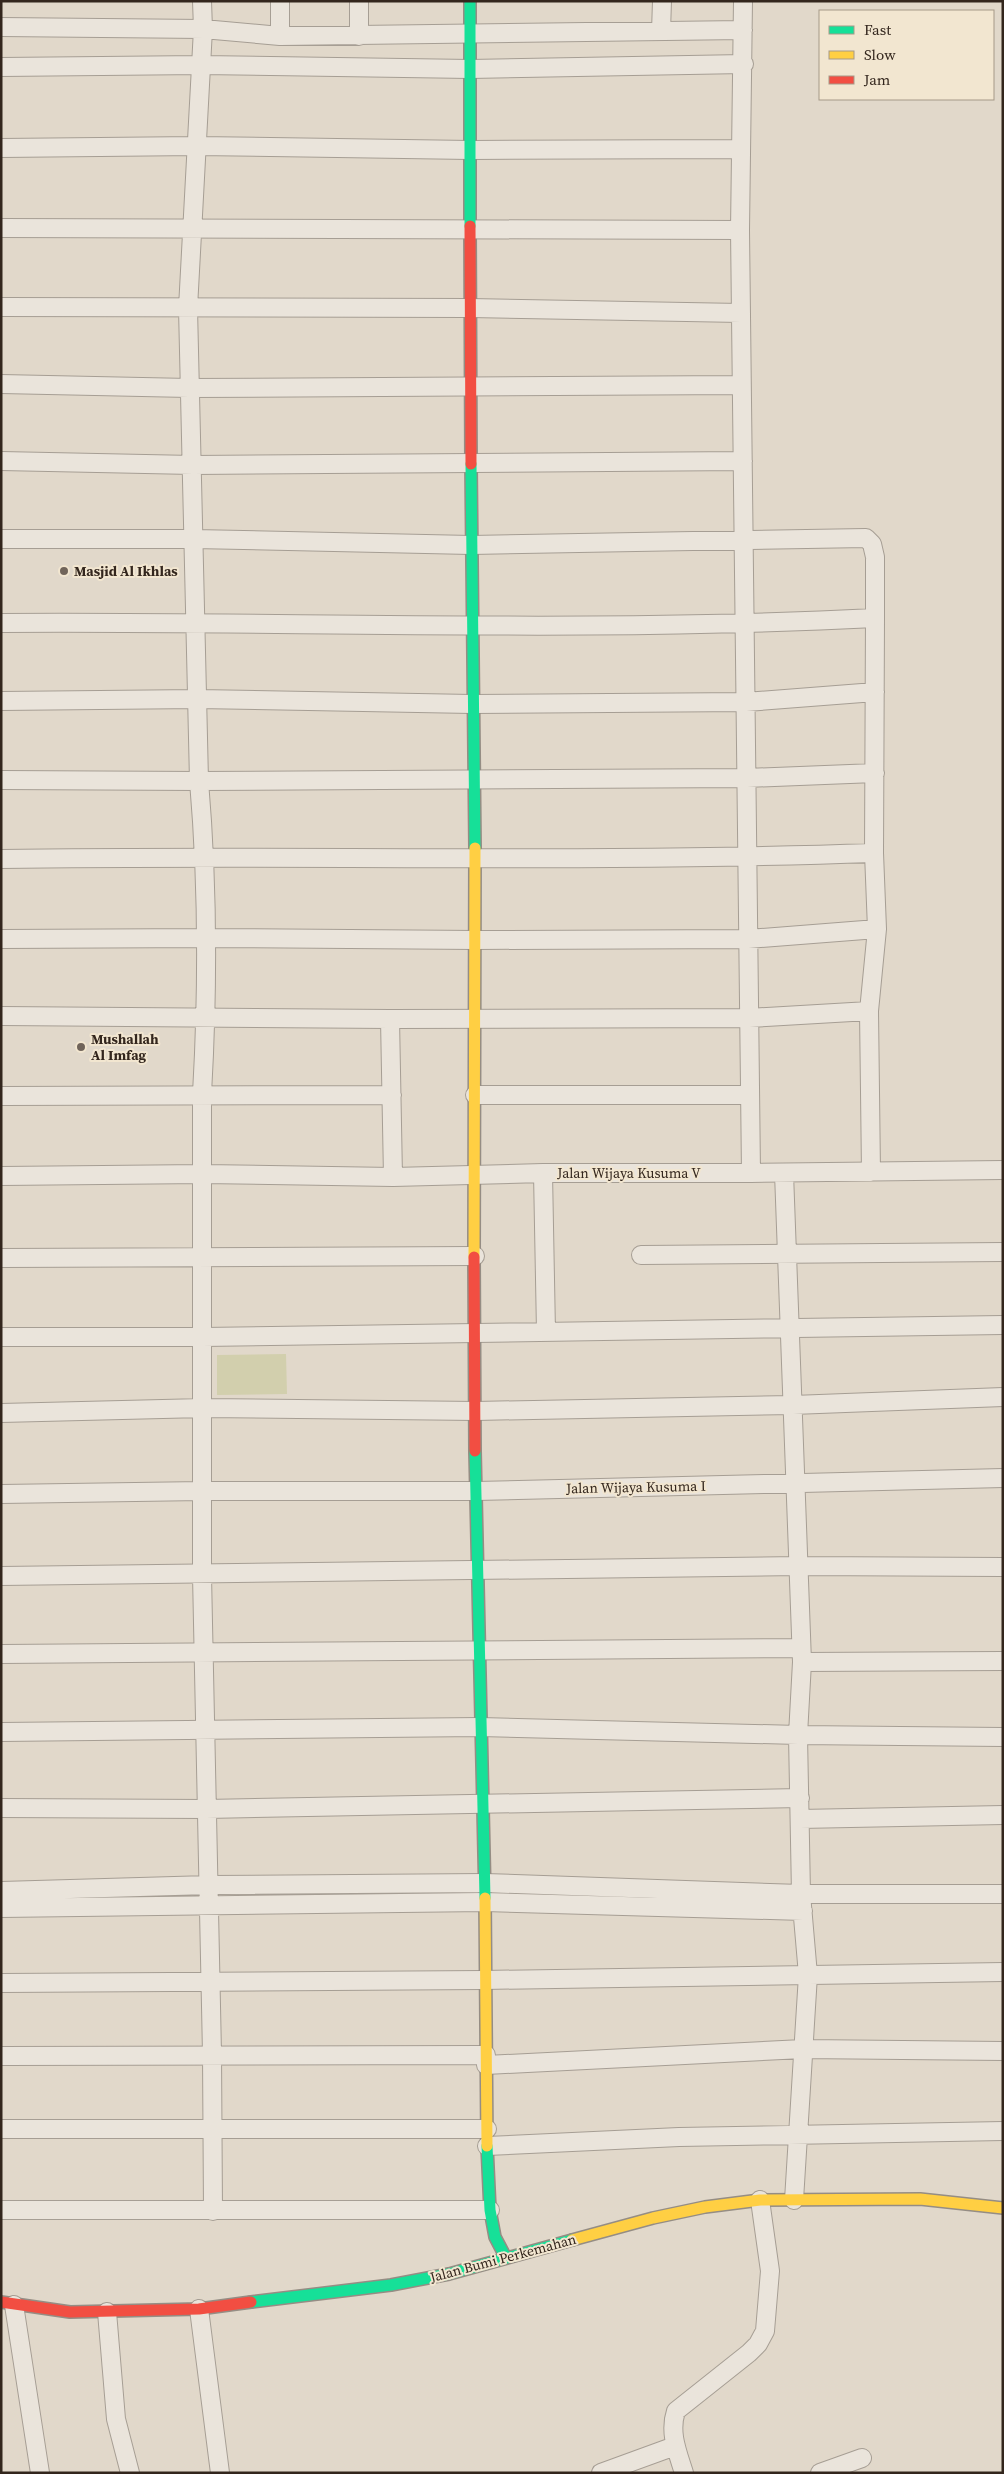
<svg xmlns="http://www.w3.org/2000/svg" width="1004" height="2474" font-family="'Source Serif 4',serif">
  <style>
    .green { fill: #d2cfad }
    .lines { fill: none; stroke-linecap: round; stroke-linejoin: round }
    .street-casing { stroke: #a69e94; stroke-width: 20 }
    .fast-casing { stroke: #958d84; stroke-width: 14 }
    .slow-casing { stroke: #958d84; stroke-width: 14 }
    .jam-casing { stroke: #958d84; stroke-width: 14 }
    .street { stroke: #eae4db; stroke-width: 18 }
    .fast { stroke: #16e098; stroke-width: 11 }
    .slow { stroke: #ffcf43; stroke-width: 11 }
    .jam { stroke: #f24e42; stroke-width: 11 }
    .poi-dot { fill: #70645a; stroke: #f2e6d0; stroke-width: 2 }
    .labels { text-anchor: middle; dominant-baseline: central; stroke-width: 4; stroke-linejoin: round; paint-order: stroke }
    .poi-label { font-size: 14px; font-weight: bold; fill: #33261d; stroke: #f2e6d0; text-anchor: start }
    .street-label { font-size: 14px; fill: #33261d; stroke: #f2e6d0 }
  </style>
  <rect width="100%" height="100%" fill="#e1d8ca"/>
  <path class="green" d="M 286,1354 L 287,1394 L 217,1395 L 217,1355 Z"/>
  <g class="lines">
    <g class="street-casing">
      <path id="street" d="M 202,1 L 203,29 L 188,308 L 199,781 C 208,886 208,989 202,1094 L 202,1575 L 212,2054 L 213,2211
        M 280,1 L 280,36
        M 359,1 L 359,36
        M 743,1 L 740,230 L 751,1173
        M 1,27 L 203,29 L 280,36 L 743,30
        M 661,31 L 662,1
        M 1,67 L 201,65 L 470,69 L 744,64
        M 1,148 L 197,146 L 470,150 L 740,149
        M 1,228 L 740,230
        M 1,307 L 470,308 L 741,313
        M 1,384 L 189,388 L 741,385
        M 1,461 L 193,465 L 743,461
        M 1,539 L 194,539 L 471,545 L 866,538 L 872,544 L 875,557 L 875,618 L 874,853 L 877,929 L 869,1011
        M 1,623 C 293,621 584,633 875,618
        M 1,701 L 198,699 L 472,704 L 746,702 L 875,692
        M 1,780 L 199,781 L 747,778 L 875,773
        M 1,859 C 292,855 583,863 874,853
        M 1,939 L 207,938 L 476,940 L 748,939 L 877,929
        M 1,1016 L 390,1019 L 749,1018 L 869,1011 L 871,1172
        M 390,1019 L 393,1177
        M 475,1095 L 750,1095
        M 1,1096 L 392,1095
        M 543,1173 L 546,1332
        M 784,1173 L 802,1662 L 798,1735 L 801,1894 L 808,1975 L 794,2200
        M 1,1176 L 203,1174 L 393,1177 L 543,1173 L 751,1173 L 1003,1170
        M 641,1255 L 1003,1252
        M 1,1258 L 475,1256
        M 1,1337 L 203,1337 L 1003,1325
        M 1,1413 L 203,1408 L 476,1411 L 793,1405 L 1003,1397
        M 1,1494 L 202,1491 L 476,1491 L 1003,1478
        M 1,1576 L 799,1566 L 1003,1567
        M 1,1654 L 801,1648
        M 802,1662 L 1003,1661
        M 1,1732 L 480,1727 L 798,1735 L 1003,1737
        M 1,1808 L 206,1809 L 800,1798
        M 800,1819 L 1003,1815
        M 1,1891 L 209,1885 L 485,1883 L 801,1894 L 1003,1894
        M 1,1908 L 485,1902 L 803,1911
        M 1,1983 L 484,1980 L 1003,1972
        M 1,2056 L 486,2055
        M 486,2065 L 803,2049 L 1003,2051
        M 1,2129 L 487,2129
        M 487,2146 L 679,2137 L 1003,2131
        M 1,2210 L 490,2210
        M 14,2305 L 40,2473
        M 199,2309 L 220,2473
        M 107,2312 L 116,2419 L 130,2473
        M 601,2473 L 675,2446
        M 684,2473 C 677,2451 669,2432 676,2411 L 749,2353 L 758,2344 L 765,2331 L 770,2271 L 760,2200
        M 820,2473 L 862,2458"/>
    </g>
    <g class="fast-casing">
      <path id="fast" d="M 470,1 L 470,226
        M 471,464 L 475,848
        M 475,1451 L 485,1898
        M 487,2146 L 490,2210 L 495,2237 L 506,2258
        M 251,2302 L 391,2285 L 449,2274 L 572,2240"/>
    </g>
    <g class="slow-casing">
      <path id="slow" d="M 474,1257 L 475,848
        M 485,1898 L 487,2146
        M 572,2240 L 653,2218 L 705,2207 L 760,2200 L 920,2199 L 1003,2208"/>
    </g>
    <g class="jam-casing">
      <path id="jam" d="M 470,226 L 471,464
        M 474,1257 L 475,1451
        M 1,2302 L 70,2312 L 199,2309 L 251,2302"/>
    </g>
    <use href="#street" class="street"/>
    <use href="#fast" class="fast"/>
    <use href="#slow" class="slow"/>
    <use href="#jam" class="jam"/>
  </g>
  <g class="poi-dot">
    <circle cx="64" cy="571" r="5"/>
    <circle cx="81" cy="1047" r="5"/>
  </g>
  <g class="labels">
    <g class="poi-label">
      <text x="74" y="571">Masjid Al Ikhlas</text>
      <text x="91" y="1039">Mushallah<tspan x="91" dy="16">Al Imfag</tspan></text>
    </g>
    <g class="street-label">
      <text x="629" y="1173">Jalan Wijaya Kusuma V</text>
      <text transform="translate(636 1487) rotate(-1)">Jalan Wijaya Kusuma I</text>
      <text transform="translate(503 2258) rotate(-15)">Jalan Bumi Perkemahan</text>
    </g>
  </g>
  <rect width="1004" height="2474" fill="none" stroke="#33261d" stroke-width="5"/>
  <rect x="819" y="10" width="175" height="90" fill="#f2e6d0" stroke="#a69988"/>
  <rect x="829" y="26" width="25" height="8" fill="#16e098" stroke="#a69988"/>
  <text x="864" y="35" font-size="15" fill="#33261d">Fast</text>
  <rect x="829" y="51" width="25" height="8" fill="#ffcf43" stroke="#a69988"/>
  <text x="864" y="60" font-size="15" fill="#33261d">Slow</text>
  <rect x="829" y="76" width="25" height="8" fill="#f24e42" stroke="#a69988"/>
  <text x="864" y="85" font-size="15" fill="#33261d">Jam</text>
</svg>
